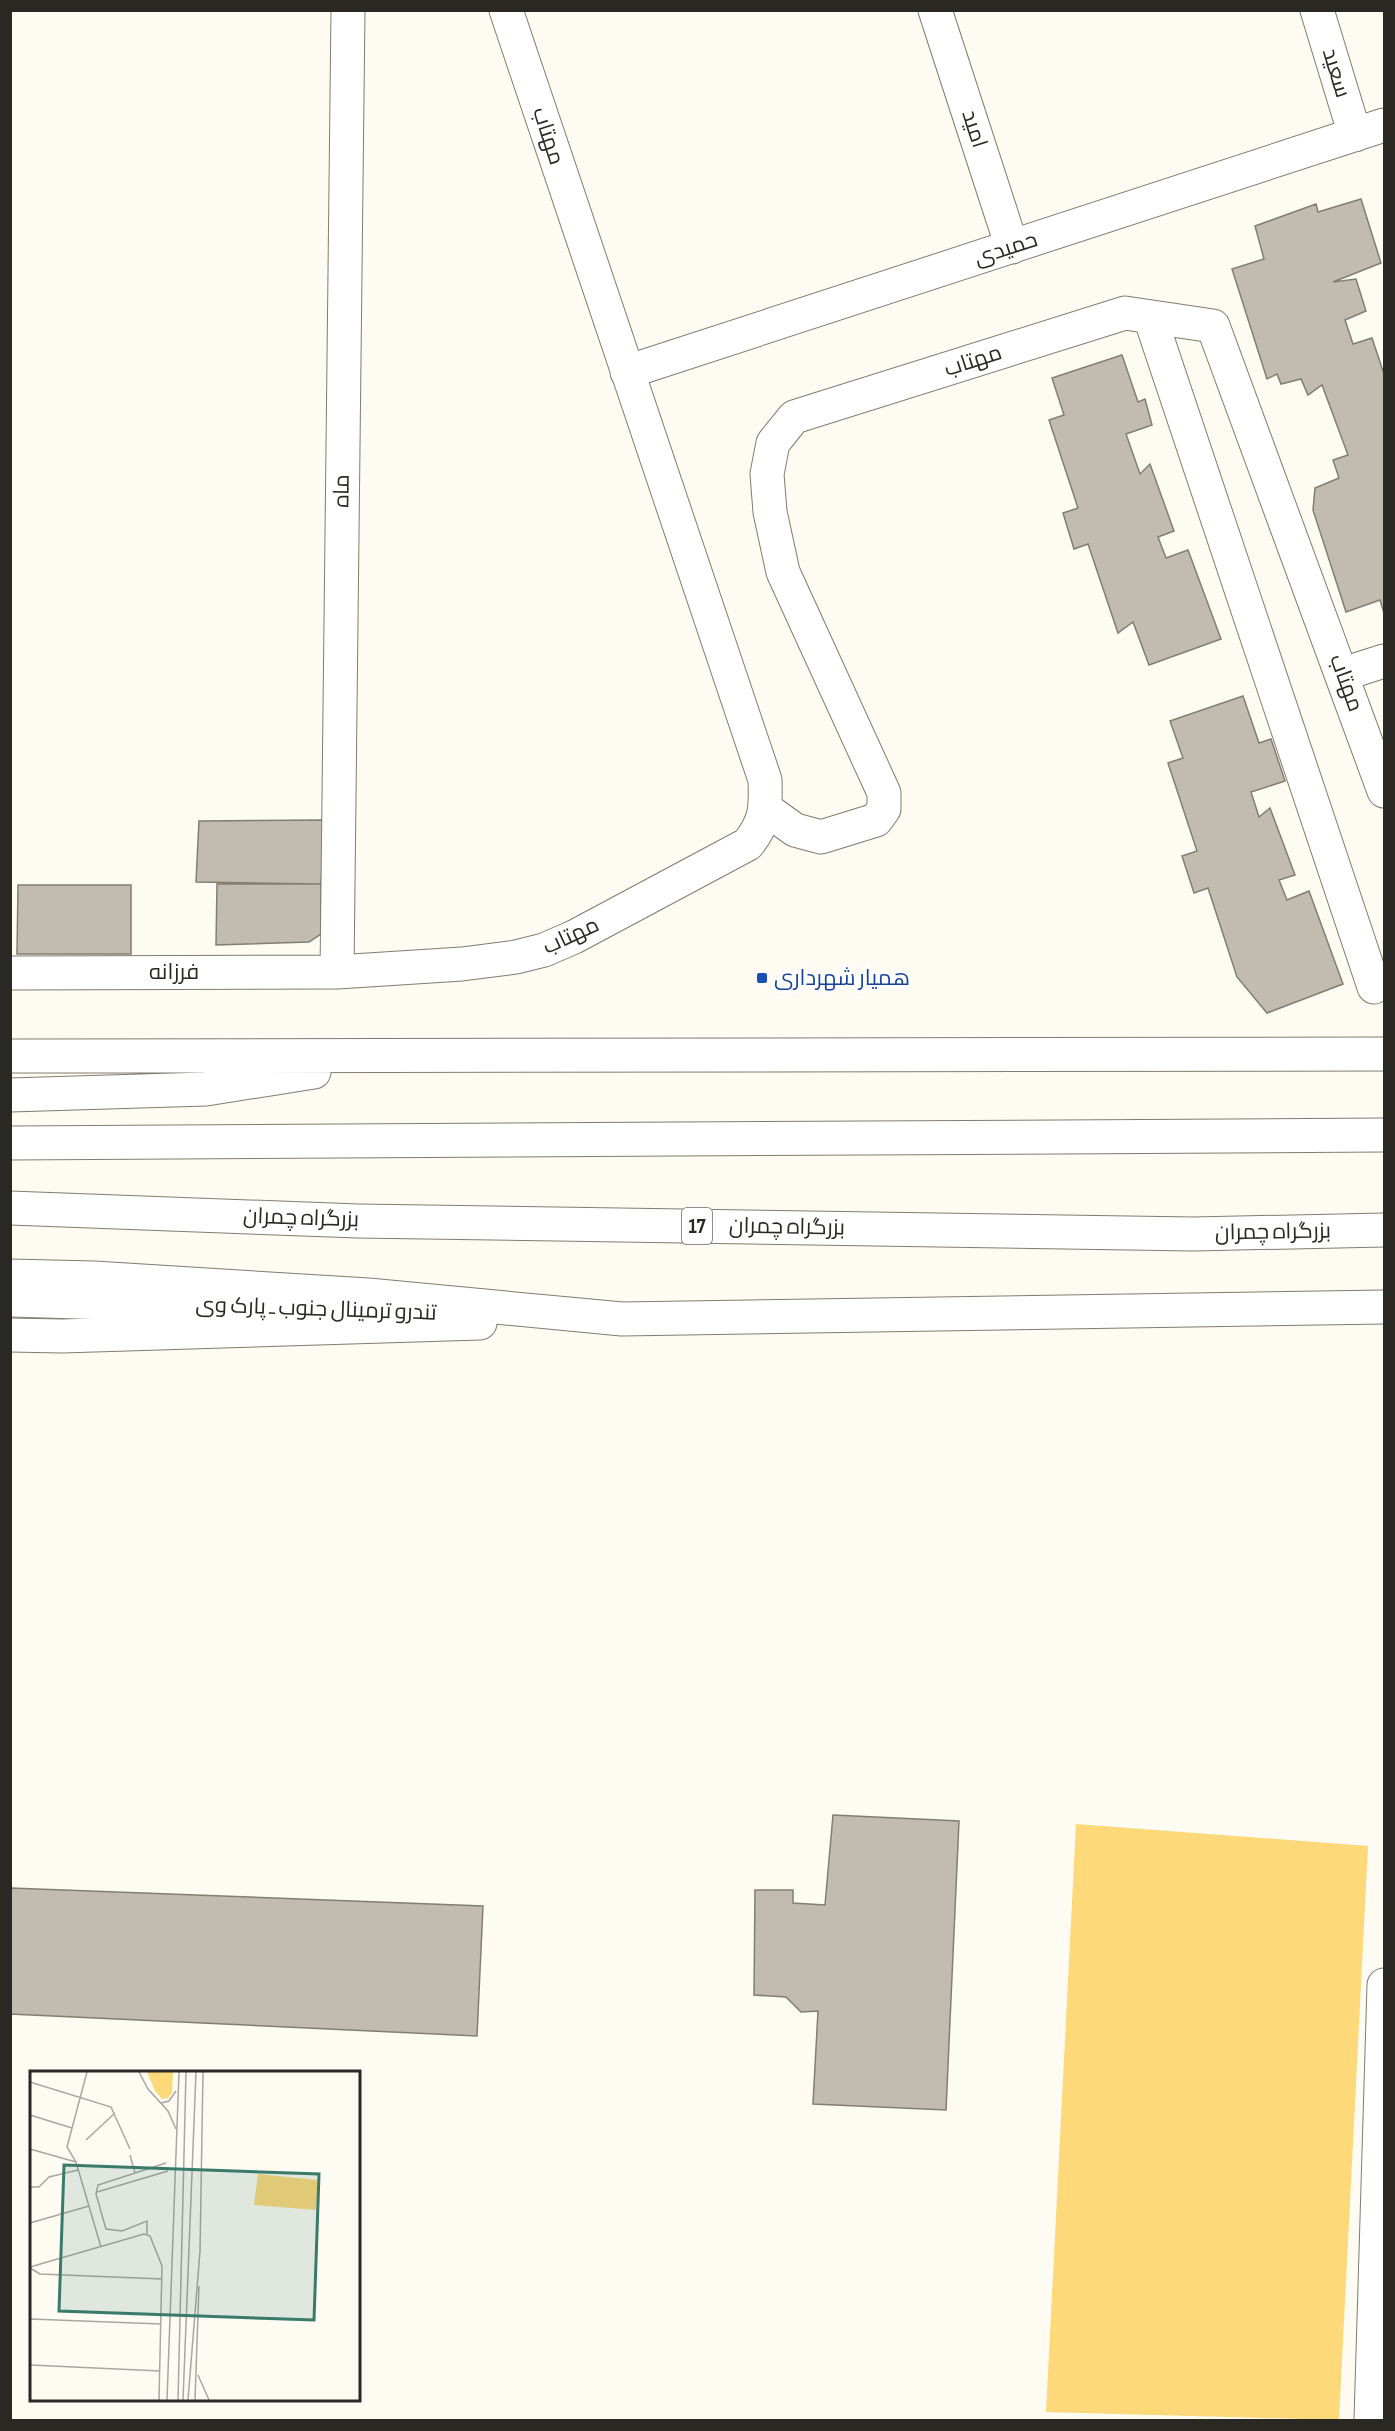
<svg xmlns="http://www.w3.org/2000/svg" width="1395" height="2431" font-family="'Sofia Sans Condensed',Cairo,sans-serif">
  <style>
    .green { fill: #fed97a }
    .building { fill: #c1bcaf; stroke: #837e72; stroke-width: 1.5 }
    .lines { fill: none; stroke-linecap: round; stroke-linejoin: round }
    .minor-casing { stroke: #817c70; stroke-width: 35 }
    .highway-casing { stroke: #817c70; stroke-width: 35 }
    .minor { stroke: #fff; stroke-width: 33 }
    .highway { stroke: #fff; stroke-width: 33 }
    .transit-dot { fill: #1a4fb4; stroke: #fff; stroke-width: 2 }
    .labels { text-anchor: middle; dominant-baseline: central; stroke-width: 6; stroke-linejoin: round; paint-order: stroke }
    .shield { fill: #fff; stroke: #6a6865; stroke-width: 1.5 }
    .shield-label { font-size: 21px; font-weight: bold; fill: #2a2823 }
    .street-label { font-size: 22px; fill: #2a2823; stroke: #fff }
    .transit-label { font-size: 22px; fill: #164399; stroke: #fff; text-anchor: start }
    .inset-road { fill: none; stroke: #a9a7a0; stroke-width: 1.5 }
    .view { fill: #397a6a; fill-opacity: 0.15; stroke: #397a6a; stroke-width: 3 }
    .inset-edge { fill: none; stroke: #2a2823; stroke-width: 3 }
  </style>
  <rect width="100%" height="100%" fill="#fefbf3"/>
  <path class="green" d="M 1076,1824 L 1368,1846 L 1339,2420 L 1046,2412 Z"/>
  <path class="building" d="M 1361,199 L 1381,263 L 1333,282 L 1356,279 L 1366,311 L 1345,320 L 1353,344 L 1372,338 L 1384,374 L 1384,613 L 1380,600 L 1346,612 L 1313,510 L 1315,488 L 1339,478 L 1333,460 L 1348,455 L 1322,385 L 1308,395 L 1301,379 L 1281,384 L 1277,374 L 1267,379 L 1232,269 L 1264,259 L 1255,226 L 1316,204 L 1318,212 Z
    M 1122,355 L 1138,402 L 1145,399 L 1152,425 L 1126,434 L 1140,474 L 1150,464 L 1174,531 L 1158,537 L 1166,558 L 1188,550 L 1221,639 L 1149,665 L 1133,622 L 1118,633 L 1088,544 L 1074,549 L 1063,513 L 1078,508 L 1049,420 L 1064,415 L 1052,378 Z
    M 1243,696 L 1259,743 L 1271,739 L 1285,781 L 1251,792 L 1259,817 L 1270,808 L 1295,875 L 1279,880 L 1287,900 L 1309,891 L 1343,984 L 1267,1013 L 1237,977 L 1208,888 L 1194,893 L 1182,856 L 1197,851 L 1168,763 L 1183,758 L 1170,721 Z
    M 325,820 L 321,884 L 196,882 L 199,821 Z
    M 217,884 L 321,884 L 321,934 L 309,942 L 216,945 Z
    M 18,885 L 131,885 L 131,954 L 17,954 Z
    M 833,1815 L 959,1821 L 946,2110 L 813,2104 L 818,2011 L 801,2012 L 786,1997 L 754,1995 L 755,1890 L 793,1890 L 793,1903 L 825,1905 Z
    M 10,1888 L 483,1906 L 477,2036 L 10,2014 Z"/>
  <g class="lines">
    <g class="minor-casing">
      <path id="minor" d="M 935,10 L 1012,247
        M 1317,10 L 1355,135
        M 1150,317 L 1374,987
        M 627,372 L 1384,125
        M 1343,674 L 1384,661
        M 766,809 L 795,830 L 821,837 L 876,820 L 884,809 L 884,793 L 783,572 L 770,512 L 767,474 L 773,443 L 794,417 L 1125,313 L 1213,326 L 1384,791
        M 337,972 L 348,10
        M 10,973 L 337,972 L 462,964 L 516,957 L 544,950 L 574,937 L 748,844 C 766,821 766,808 765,780 L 506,10
        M 10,1300 L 384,1311
        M 1371,2420 L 1384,1985"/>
    </g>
    <g class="highway-casing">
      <path id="highway" d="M 10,1056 L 1384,1054
        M 10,1095 L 206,1089 L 314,1072
        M 10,1143 L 1384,1135
        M 10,1208 L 358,1221 L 1193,1234 L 1384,1230
        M 10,1276 L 94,1278 L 368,1295 L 622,1319 L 1384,1307
        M 10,1335 L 62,1336 L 480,1323"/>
    </g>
    <use href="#minor" class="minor"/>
    <use href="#highway" class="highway"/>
  </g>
  <rect class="transit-dot" x="756" y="972" width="12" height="12" rx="3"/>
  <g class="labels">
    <rect class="shield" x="682" y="1208" width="30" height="36" rx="4.5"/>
    <g class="shield-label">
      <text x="697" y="1226">17</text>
    </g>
    <g class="street-label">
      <text transform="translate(1336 73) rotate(73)">سعید</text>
      <text transform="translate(974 129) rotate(72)">امید</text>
      <text transform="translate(548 136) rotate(72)">مهتاب</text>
      <text transform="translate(1006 249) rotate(-18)">حمیدی</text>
      <text transform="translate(973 361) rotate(-18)">مهتاب</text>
      <text transform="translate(342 491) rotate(-89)">ماه</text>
      <text transform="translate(1346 683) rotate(70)">مهتاب</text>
      <text transform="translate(571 936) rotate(-25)">مهتاب</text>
      <text x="174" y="972">فرزانه</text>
      <text transform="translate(301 1218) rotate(2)">بزرگراه چمران</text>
      <text transform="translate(787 1227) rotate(1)">بزرگراه چمران</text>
      <text transform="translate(1273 1232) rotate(-1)">بزرگراه چمران</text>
      <text transform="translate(316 1309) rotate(2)">تندرو ترمینال جنوب ـ پارک وی</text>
    </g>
    <g class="transit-label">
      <text x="774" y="978">همیار شهرداری</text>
    </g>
  </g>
  <g transform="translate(30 2071)">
    <rect width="330" height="330" fill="#fefbf3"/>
    <path d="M 117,1 L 143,1 L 142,22 L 138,27 L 132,28 L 125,20 ZM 228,103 L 288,109 L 286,139 L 224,134 Z" fill="#fed97a"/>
    <path class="inset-road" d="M 57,1 L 37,76 L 46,91 L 71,176M 109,1 L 118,18 L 138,40 L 146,58M 0,11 L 81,36 L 100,78M 131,32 L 139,30 L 146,20M 0,44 L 42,57M 56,69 L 85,42M 0,78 L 46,91M 100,84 L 105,102M 0,116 L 9,116 L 19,106 L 48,99M 67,121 L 138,100M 0,152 L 59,135M 117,163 L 117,150 L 92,160 L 76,158 L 66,123 L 68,114 L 136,92M 0,196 L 114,163 L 120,165 L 132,195 L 129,329M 0,197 L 10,203 L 132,208M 0,248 L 131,253M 0,294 L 130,300M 168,304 L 179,329M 137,329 L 149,1M 148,329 L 156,1M 153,329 L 166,1M 158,329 L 170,180 L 173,1M 165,329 L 169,215"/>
    <path class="view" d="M 34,94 L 289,103 L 284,249 L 29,240 Z"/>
    <rect width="330" height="330" class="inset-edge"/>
  </g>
  <rect width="1395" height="2431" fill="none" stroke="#2a2823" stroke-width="24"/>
</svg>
